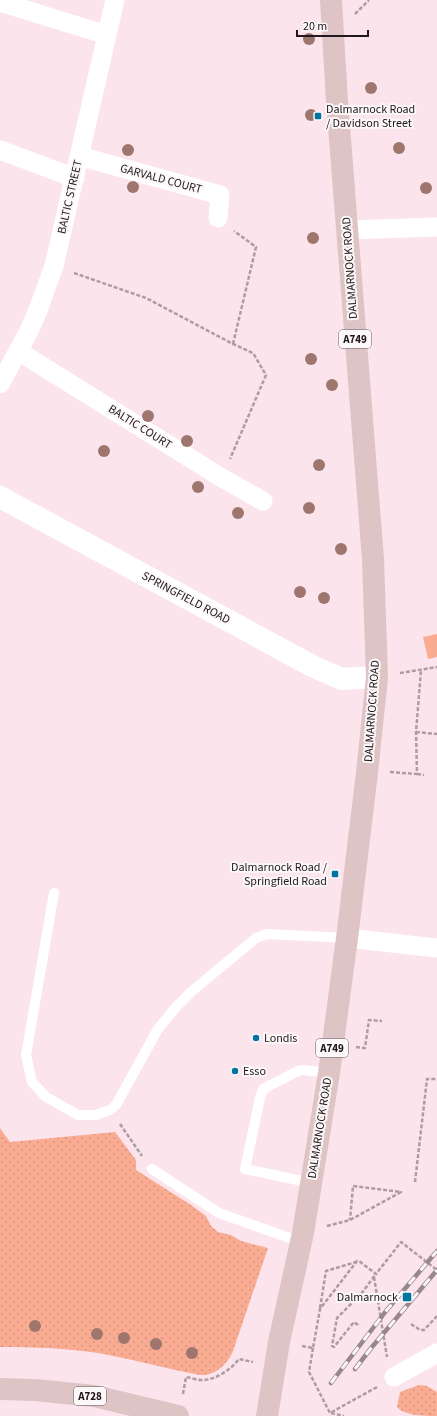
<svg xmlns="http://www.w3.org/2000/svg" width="437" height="1416" font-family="'Source Sans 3',sans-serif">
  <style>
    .grass { fill: url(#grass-dots) }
    .park { fill: #f9ac91 }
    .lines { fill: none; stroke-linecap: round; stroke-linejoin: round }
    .path { stroke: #ae9ca3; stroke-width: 2.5; stroke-dasharray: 4 2; stroke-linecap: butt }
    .service { stroke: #fff; stroke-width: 10 }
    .minor { stroke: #fff; stroke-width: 19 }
    .tertiary { stroke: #fff; stroke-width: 22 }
    .primary { stroke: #dec4c5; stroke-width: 22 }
    .rail-casing { stroke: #98878e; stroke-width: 4.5 }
    .rail { stroke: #fcf7f9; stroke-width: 3; stroke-dasharray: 9; stroke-linecap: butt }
    .tree { fill: #9e766d }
    .poi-dot { fill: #00759f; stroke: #fcf7f9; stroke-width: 1.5 }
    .labels { text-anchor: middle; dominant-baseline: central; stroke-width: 4; stroke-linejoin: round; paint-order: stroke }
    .shield { fill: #fcf7f9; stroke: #625b5e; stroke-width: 1 }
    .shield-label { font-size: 11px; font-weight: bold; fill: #20181c }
    .poi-label { font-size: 12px; fill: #20181c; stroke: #fcf7f9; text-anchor: start }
    .street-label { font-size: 12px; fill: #20181c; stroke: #fcf7f9 }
  </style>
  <defs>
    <pattern id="grass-dots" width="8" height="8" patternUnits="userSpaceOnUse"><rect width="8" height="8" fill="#f9ac91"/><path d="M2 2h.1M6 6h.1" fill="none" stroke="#d5937c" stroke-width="1.8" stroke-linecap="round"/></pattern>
  </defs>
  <rect width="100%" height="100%" fill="#fce4ed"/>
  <path class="grass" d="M 0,1128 L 10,1142 L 115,1132 L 136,1160 L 136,1170 L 191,1205 L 206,1216 L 211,1226 L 218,1232 L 231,1235 L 241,1241 L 252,1244 L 268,1248 L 233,1351 C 227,1365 215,1376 200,1375 C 167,1369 136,1360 104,1354 C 69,1348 35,1347 0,1347 Z
    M 419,1385 L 427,1386 L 437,1392 L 437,1416 C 426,1416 405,1416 397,1407 L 400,1392 Z"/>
  <path class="park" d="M 437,634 L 437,657 L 428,659 L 423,637 Z"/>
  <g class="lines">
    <path class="path" d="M 355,14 L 369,0
      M 74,273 L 146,298 L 233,344 L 253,353 L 266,375 L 230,459
      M 233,344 L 256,247 L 234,231
      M 400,673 L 437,667
      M 416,732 L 437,734
      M 390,772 L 417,774 L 416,732 L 421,670
      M 417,774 L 424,775
      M 356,1047 L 365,1048 L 369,1020 L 382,1021
      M 120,1124 L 142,1156
      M 415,1182 L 427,1079 L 437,1079
      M 327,1226 L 350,1220 L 401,1192 L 353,1186 L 350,1220
      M 374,1277 L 387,1357
      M 320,1308 L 326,1271 L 356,1262
      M 411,1324 L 420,1330 L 424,1330 L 437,1316
      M 358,1325 L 354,1322 L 334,1347 L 332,1346 L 337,1318 L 361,1294 L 376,1274
      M 302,1346 L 313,1348 L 320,1309 L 357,1261 L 359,1261 L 376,1274 L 401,1242 L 437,1270
      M 313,1348 L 309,1372 L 330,1413 L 377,1387
      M 183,1394 L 186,1377 C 192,1378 199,1381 205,1380 C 219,1378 231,1369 239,1359 L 253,1362
      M 331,1413 L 344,1416"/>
    <path class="service" d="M 54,893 L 26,1055 L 32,1082 L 46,1097 L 78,1115 L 96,1115 L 110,1110 L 116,1105 L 158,1029 L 177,1006 L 192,991 L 256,938 L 267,934 L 347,938
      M 152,1169 L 219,1213 L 301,1242
      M 312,1183 L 245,1169 L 260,1098 L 263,1089 L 298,1071 L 303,1070 L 329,1073"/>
    <path class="minor" d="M 0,2 L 107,35
      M 0,150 L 75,178
      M 79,156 L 220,195 L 218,218
      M 347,230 L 437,227
      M 18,351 L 222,478 L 263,501
      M 0,384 L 29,331 L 38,310 L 54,266 L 115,0
      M 347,938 L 437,948
      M 394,1377 L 437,1353"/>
    <path class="tertiary" d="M 0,497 L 314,667 L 342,679 L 377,677"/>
    <path class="primary" d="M 0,1389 L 35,1390 L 94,1396 L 178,1416
      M 267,1416 L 279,1342 L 303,1233 L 329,1073 L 347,938 L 367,773 L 377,677 L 373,559 L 337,101 L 331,0"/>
    <g class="rail-casing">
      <path id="rail" d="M 355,1369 L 372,1347 L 437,1270
        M 331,1383 L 386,1311 L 437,1251"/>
    </g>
    <use href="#rail" class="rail"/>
  </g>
  <g class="tree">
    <circle cx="309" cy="39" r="6"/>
    <circle cx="371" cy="88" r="6"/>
    <circle cx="311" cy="115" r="6"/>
    <circle cx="399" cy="148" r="6"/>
    <circle cx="128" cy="150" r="6"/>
    <circle cx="133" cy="187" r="6"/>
    <circle cx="426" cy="188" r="6"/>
    <circle cx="313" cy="238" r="6"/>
    <circle cx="311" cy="359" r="6"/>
    <circle cx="332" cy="385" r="6"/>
    <circle cx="148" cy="416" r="6"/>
    <circle cx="187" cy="441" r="6"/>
    <circle cx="104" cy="451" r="6"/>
    <circle cx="319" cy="465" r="6"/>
    <circle cx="198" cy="487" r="6"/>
    <circle cx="309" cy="508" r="6"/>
    <circle cx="238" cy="513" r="6"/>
    <circle cx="341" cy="549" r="6"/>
    <circle cx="300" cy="592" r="6"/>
    <circle cx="324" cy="598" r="6"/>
    <circle cx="35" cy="1326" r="6"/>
    <circle cx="97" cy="1334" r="6"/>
    <circle cx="124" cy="1338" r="6"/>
    <circle cx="156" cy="1344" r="6"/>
    <circle cx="192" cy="1353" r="6"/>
  </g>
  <g class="poi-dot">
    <rect x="314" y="112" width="8" height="8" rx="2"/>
    <rect x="331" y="870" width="8" height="8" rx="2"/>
    <circle cx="256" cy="1038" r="4"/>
    <circle cx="235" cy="1071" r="4"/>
    <rect x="402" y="1292" width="10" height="10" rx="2"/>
  </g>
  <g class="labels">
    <g class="shield">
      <rect x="339" y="330" width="32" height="18" rx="3"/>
      <rect x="316" y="1039" width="32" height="18" rx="3"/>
      <rect x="74" y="1387" width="32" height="18" rx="3"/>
    </g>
    <g class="shield-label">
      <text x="355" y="339">A749</text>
      <text x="332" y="1048">A749</text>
      <text x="90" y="1396">A728</text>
    </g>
    <g class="poi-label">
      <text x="326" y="109">Dalmarnock Road<tspan x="326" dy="14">/ Davidson Street</tspan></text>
      <text x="327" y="867" text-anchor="end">Dalmarnock Road /<tspan x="327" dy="14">Springfield Road</tspan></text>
      <text x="264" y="1038">Londis</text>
      <text x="243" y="1071">Esso</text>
      <text x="398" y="1297" text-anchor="end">Dalmarnock</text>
    </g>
    <g class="street-label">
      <text transform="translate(161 179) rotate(15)">GARVALD COURT</text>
      <text transform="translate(70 197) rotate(-77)">BALTIC STREET</text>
      <text transform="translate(350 268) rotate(-94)">DALMARNOCK ROAD</text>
      <text transform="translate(140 427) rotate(32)">BALTIC COURT</text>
      <text transform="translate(186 598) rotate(28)">SPRINGFIELD ROAD</text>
      <text transform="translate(372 711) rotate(-86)">DALMARNOCK ROAD</text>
      <text transform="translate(320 1128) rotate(-81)">DALMARNOCK ROAD</text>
    </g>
  </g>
  <path d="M297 30v6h71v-6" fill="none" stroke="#20181c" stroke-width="2"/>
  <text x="303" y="30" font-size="12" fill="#20181c" stroke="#fcf7f9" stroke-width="3" paint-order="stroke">20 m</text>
</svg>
